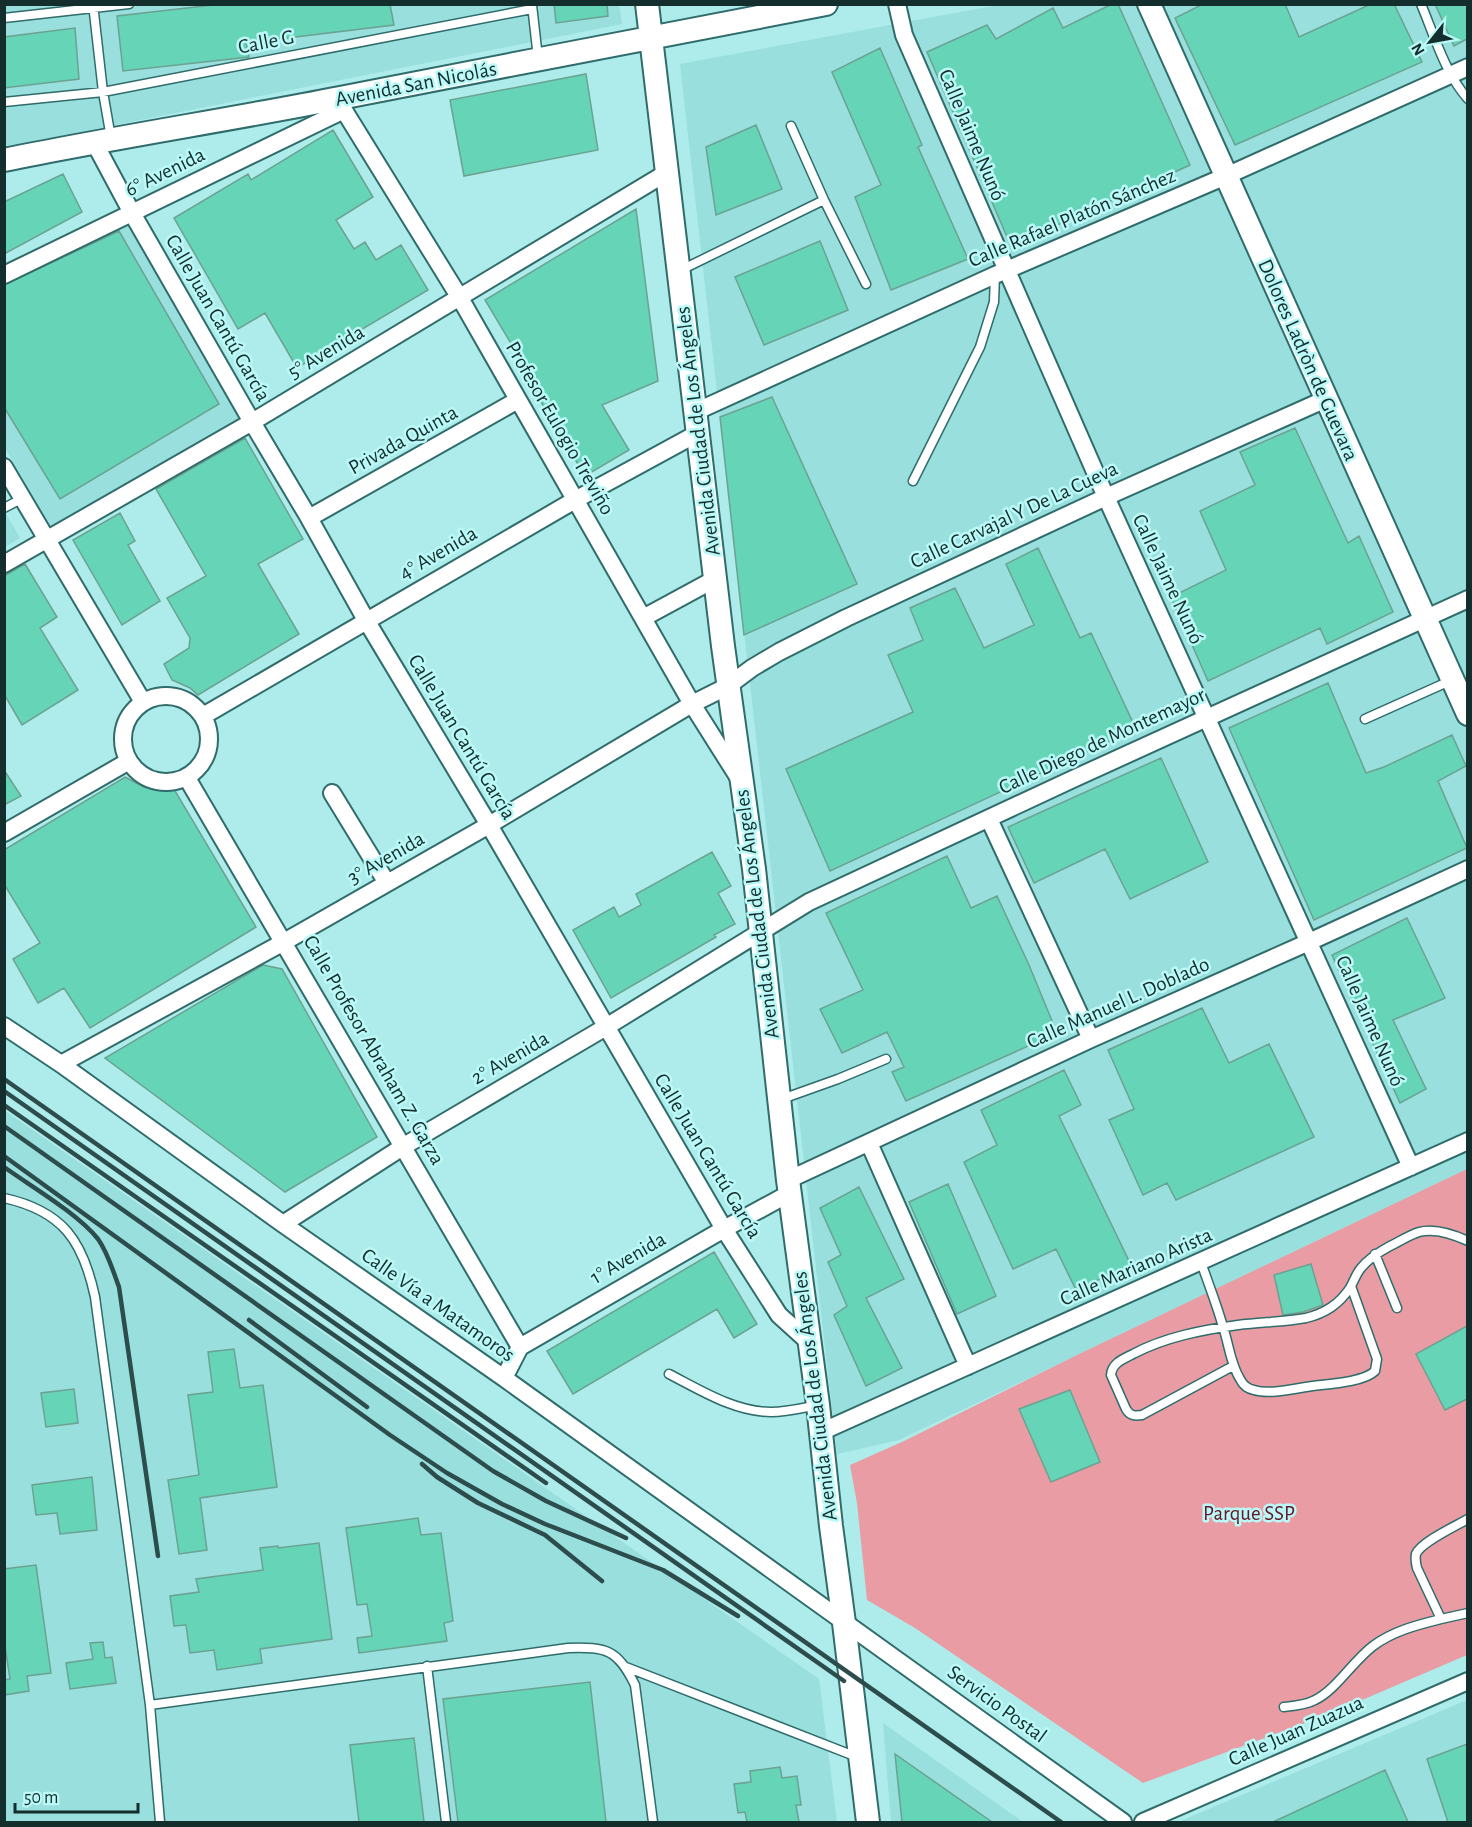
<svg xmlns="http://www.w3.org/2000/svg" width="1472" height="1827" font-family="'Alegreya Sans',sans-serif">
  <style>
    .built { fill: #98dfdd }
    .green { fill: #e99ca3 }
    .building { fill: #66d4b7; stroke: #6ba292; stroke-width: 1.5 }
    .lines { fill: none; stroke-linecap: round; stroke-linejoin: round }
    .lane-casing { stroke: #2f6c6b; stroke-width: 11 }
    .street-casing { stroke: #2f6c6b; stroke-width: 20 }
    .secondary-casing { stroke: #2f6c6b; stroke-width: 26 }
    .lane { stroke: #fff; stroke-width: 8 }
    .street { stroke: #fff; stroke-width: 16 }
    .secondary { stroke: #fff; stroke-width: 22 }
    .rail { stroke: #2d4c4c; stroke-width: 4.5 }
    .labels { text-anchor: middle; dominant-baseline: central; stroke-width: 5; stroke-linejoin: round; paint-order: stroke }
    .street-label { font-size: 21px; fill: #142d2d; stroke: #baf9f7 }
    .park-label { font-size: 21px; fill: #661626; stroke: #baf9f7 }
  </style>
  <rect width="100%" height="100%" fill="#adecea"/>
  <path class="built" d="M 5,5 L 619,5 L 622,24 L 5,147 Z
    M 998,5 L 1467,5 L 1467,1169 L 899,1440 L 837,1454 L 680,64 Z
    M 126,222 L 240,417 L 51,526 L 5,448 L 4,284 Z
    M 5,512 L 20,538 L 5,547 L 4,547 Z
    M 4,1110 L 819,1679 L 837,1822 L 5,1822 Z
    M 1467,1700 L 1467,1822 L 1178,1822 Z
    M 883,1723 L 1023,1822 L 891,1822 Z"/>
  <path class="green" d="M 1467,1169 L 1467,1655 L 1327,1715 L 1143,1783 L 915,1628 L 867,1600 L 857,1503 L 850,1465 L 902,1442 L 1079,1354 Z"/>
  <path class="building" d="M 222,4 L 390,4 L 394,25 L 246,43 L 249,57 L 123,71 L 117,16 Z
    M 554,4 L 607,4 L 608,16 L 556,23 Z
    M 1112,4 L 1118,4 L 1190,165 L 1011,246 L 927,52 L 987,25 L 996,39 L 1053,8 L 1063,28 Z
    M 1203,4 L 1285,4 L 1299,37 L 1371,4 L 1394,4 L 1422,62 L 1235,145 L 1175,18 Z
    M 1435,4 L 1467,4 L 1467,39 L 1454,46 Z
    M 75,28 L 79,79 L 4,88 L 4,37 Z
    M 880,48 L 922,145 L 918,147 L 968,259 L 891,290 L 855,197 L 881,185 L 832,72 Z
    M 586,74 L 598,150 L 464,176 L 450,100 Z
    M 756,125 L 782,189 L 716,215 L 706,147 Z
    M 333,130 L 373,197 L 336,220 L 354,249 L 365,242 L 376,260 L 401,245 L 428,290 L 297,368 L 265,313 L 238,329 L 174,218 L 248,174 L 251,180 Z
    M 63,174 L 82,212 L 4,254 L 4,202 Z
    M 636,209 L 658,381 L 602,405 L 629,450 L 585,476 L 534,390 L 532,391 L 522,375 L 528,372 L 485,300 Z
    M 119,231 L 219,404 L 60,499 L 4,407 L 4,285 Z
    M 820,241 L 848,310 L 764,345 L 735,277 Z
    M 772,397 L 857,584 L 744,635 L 720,417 Z
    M 1295,428 L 1348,543 L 1359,536 L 1393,612 L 1327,644 L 1320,628 L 1208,681 L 1171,597 L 1226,570 L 1200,511 L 1255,485 L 1240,452 Z
    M 245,438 L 303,539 L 258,564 L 299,634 L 198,695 L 190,688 L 172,680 L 164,664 L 189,648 L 190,638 L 167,598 L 206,576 L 156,489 Z
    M 120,513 L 135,541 L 128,545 L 160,601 L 122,625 L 73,540 Z
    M 1038,548 L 1080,638 L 1091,633 L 1136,729 L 830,871 L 786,769 L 913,712 L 888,655 L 923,640 L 910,608 L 955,588 L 984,648 L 1034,625 L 1006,564 Z
    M 25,564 L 57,617 L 40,628 L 78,690 L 22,725 L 4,694 L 4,576 Z
    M 1328,683 L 1366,773 L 1384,767 L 1452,735 L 1466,766 L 1438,781 L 1467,848 L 1314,920 L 1229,728 Z
    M 1161,758 L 1208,862 L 1130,899 L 1105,849 L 1034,883 L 1008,827 Z
    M 4,770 L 21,796 L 4,805 Z
    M 125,777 L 144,787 L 166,791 L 174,789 L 256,927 L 90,1028 L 64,988 L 38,1003 L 13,959 L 40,943 L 4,884 L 4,850 Z
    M 712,852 L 731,886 L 718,893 L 735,924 L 714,935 L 716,937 L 611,998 L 573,930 L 614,907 L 619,917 L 641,905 L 636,894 Z
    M 947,856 L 971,908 L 997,896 L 1029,965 L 1057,1033 L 906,1101 L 892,1072 L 904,1067 L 887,1032 L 842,1053 L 820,1009 L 863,990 L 826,913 Z
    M 1407,918 L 1445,998 L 1393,1020 L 1426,1089 L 1400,1103 L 1332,955 Z
    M 263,965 L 282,969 L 377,1137 L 285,1192 L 105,1058 Z
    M 1202,1008 L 1229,1063 L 1269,1044 L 1314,1137 L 1176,1200 L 1167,1183 L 1143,1195 L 1109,1120 L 1134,1109 L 1108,1050 Z
    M 1064,1070 L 1081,1105 L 1059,1116 L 1131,1265 L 1076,1290 L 1056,1249 L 1013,1269 L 964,1162 L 997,1145 L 981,1110 Z
    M 948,1184 L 996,1296 L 957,1314 L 909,1202 Z
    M 859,1187 L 904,1279 L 866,1298 L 902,1368 L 866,1386 L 834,1315 L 847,1306 L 828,1262 L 841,1255 L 820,1208 Z
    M 714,1252 L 757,1324 L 734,1338 L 717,1309 L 573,1394 L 547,1351 Z
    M 1311,1264 L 1323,1305 L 1303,1312 L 1283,1315 L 1274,1275 Z
    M 1467,1326 L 1467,1399 L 1445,1410 L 1416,1354 Z
    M 234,1349 L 240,1388 L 263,1385 L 277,1487 L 200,1498 L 207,1550 L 179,1554 L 168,1480 L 199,1475 L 188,1395 L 213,1392 L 208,1352 Z
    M 74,1389 L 78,1423 L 46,1427 L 41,1393 Z
    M 1070,1390 L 1100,1462 L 1051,1482 L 1019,1409 Z
    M 92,1477 L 97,1530 L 60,1534 L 57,1513 L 36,1515 L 32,1485 Z
    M 418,1518 L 421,1535 L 441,1533 L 453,1621 L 444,1623 L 447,1641 L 359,1653 L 357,1638 L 372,1636 L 367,1604 L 357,1605 L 346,1528 Z
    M 319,1543 L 332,1639 L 260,1649 L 262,1663 L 217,1670 L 214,1650 L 190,1653 L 186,1625 L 174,1626 L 170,1596 L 199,1592 L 196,1579 L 263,1570 L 260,1548 L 278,1546 L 278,1548 Z
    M 36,1565 L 51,1673 L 27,1676 L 29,1691 L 4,1695 L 4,1680 L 10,1679 L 4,1640 L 4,1569 Z
    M 103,1642 L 105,1658 L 112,1657 L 116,1683 L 70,1689 L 66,1663 L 93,1659 L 90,1643 Z
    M 590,1682 L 606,1822 L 458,1822 L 443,1699 Z
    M 414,1738 L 424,1822 L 359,1822 L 350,1745 Z
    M 1467,1744 L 1467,1822 L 1448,1822 L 1427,1759 Z
    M 895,1754 L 992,1822 L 902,1822 Z
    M 780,1767 L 782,1778 L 797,1776 L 801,1805 L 796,1805 L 799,1822 L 747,1822 L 745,1812 L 738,1813 L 734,1784 L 751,1782 L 750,1771 Z
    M 1385,1770 L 1408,1822 L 1273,1822 Z"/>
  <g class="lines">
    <g class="lane-casing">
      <path id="lane" d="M 93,4 L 103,92 L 111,138
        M 1421,4 C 1434,35 1446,75 1468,99
        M 532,5 L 538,58
        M 4,18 L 129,4
        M 4,102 L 103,92 L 532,9
        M 791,126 L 824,200
        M 679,271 L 824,200 L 866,284
        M 913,481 L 980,347 L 994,302 L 995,275
        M 4,508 L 23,498
        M 1365,719 L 1452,680
        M 782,1099 L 838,1079 L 886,1059
        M 4,1198 C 63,1211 83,1241 95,1297 L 150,1705 L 160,1822
        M 1375,1254 L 1397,1308
        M 1201,1262 C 1208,1283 1217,1305 1223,1327 C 1229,1344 1230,1363 1240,1379 C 1243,1385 1248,1389 1254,1390 C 1270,1395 1297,1388 1313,1386 C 1329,1384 1364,1382 1375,1371 L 1377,1359 L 1351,1286
        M 1233,1366 L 1142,1415 C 1135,1416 1130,1416 1126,1409 L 1111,1375 C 1112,1363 1123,1359 1133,1354 C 1165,1337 1202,1330 1238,1325 C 1261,1322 1284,1322 1306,1318 C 1326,1313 1339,1304 1350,1288 C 1354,1281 1356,1274 1361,1268 C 1369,1258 1379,1252 1390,1246 C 1399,1242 1409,1235 1419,1232 C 1434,1228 1453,1234 1468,1241
        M 669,1374 C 700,1390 735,1412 771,1412 C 787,1412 802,1408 818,1405
        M 1468,1519 C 1456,1526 1421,1542 1416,1554 C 1415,1559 1416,1564 1417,1568 L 1441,1619 L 1468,1613
        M 427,1666 L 446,1822
        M 626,1667 L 857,1757
        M 150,1705 L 568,1648 C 607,1647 617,1649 635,1685 L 653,1822
        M 1284,1707 C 1294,1706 1306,1705 1315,1700 C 1336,1690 1353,1661 1373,1646 C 1393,1631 1417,1625 1441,1619"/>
    </g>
    <g class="street-casing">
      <path id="street" d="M 897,4 L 904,35 L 1106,497 L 1411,1167
        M 337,99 L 460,298 L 692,704 L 740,780
        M 94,142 L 132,213 L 252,422 L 309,518 L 366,620 L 489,825 L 724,1229 L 779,1315 L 810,1343
        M 4,275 L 344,110
        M 695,412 L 995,275 L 1226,176 L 1468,67
        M 4,467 L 143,702
        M 309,518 L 518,400
        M 4,564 L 252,422 L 666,173
        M 643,618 L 715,579
        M123 739a43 43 0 1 1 86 0a43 43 0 1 1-86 0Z
        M 203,716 L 575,500 L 698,433
        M 187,778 L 520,1347
        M 332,793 L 387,883
        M 989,819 L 1091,1039
        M 4,833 L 129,761
        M 4,1026 L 61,1064 L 283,1224 L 504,1378 L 1123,1822
        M 61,1064 L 284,942 L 489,825 L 692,704 L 728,686 L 752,668 L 779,652 L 846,618 L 1106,497 L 1326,399
        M 869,1143 L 968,1366
        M 788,1180 L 1091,1039 L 1309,942 L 1468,869
        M 283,1224 L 404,1146 L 606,1027 L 809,902 L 1073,779 L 1468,599
        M 504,1378 L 520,1347 L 724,1229 L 790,1193
        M 821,1432 L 1468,1141
        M 1143,1822 L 1468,1681"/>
    </g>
    <g class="secondary-casing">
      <path id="secondary" d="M 647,4 L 723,646 L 754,869 L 788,1180 L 818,1405 L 831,1526 L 844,1623 L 868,1822
        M 1149,4 L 1468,714
        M 4,160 C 116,137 228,120 340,98 C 502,67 664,34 826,4"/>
    </g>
    <use href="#lane" class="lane"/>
    <use href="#street" class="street"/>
    <use href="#secondary" class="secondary"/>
    <path class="rail" d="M 4,1079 L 1061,1822
      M 4,1091 L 844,1681
      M 4,1105 L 546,1483
      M 4,1126 L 493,1471 L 546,1501 L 626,1538
      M 4,1156 L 390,1435 L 447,1473 L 502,1504 L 545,1524 L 663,1570 L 738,1616
      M 4,1167 C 32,1187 77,1213 98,1239 C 108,1253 113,1271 119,1287 L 158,1556
      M 249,1320 L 367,1407
      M 422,1464 L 437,1477 L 478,1503 L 545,1535 L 602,1581"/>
  </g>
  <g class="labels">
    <g class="street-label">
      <text transform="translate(266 42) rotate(-11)">Calle G</text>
      <text transform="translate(416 84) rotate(-11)">Avenida San Nicolás</text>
      <text transform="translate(972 135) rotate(67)">Calle Jaime Nunó</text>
      <text transform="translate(165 172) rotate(-26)">6° Avenida</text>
      <text transform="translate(1072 218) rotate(-23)">Calle Rafael Platón Sánchez</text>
      <text transform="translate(218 318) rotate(60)">Calle Juan Cantú García</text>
      <text transform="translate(326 352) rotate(-31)">5° Avenida</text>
      <text transform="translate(1308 360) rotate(66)">Dolores Ladròn de Guevara</text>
      <text transform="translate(560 428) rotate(60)">Profesor Eulogio Treviño</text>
      <text transform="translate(698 431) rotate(-97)">Avenida Ciudad de Los Ángeles</text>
      <text transform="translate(403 440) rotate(-29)">Privada Quinta</text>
      <text transform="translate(1014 515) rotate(-25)">Calle Carvajal Y De La Cueva</text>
      <text transform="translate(438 553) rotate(-30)">4° Avenida</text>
      <text transform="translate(1168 579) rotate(65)">Calle Jaime Nunó</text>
      <text transform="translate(462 737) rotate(59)">Calle Juan Cantú García</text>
      <text transform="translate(1102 741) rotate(-25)">Calle Diego de Montemayor</text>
      <text transform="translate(386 858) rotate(-30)">3° Avenida</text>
      <text transform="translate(757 914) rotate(-97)">Avenida Ciudad de Los Ángeles</text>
      <text transform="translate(1118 1003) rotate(-24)">Calle Manuel L. Doblado</text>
      <text transform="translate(1370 1021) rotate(66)">Calle Jaime Nunó</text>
      <text transform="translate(374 1050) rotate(60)">Calle Profesor Abraham Z. Garza</text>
      <text transform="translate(510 1058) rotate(-30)">2° Avenida</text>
      <text transform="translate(708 1156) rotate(59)">Calle Juan Cantú García</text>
      <text transform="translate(628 1258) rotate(-30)">1° Avenida</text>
      <text transform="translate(1136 1267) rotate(-24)">Calle Mariano Arista</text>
      <text transform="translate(438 1305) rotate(35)">Calle Vía a Matamoros</text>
      <text transform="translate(815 1396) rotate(-97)">Avenida Ciudad de Los Ángeles</text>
      <text transform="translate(997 1704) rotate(36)">Servicio Postal</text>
      <text transform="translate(1296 1731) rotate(-24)">Calle Juan Zuazua</text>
    </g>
    <g class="park-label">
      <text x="1249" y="1513">Parque SSP</text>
    </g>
  </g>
  <rect width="1472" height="1827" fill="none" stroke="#142d2d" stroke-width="12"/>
  <g transform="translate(1430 42) rotate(239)" stroke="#baf9f7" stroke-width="4.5" paint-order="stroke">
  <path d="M0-4.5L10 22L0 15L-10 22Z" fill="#142d2d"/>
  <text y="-9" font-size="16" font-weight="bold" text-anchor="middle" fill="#142d2d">N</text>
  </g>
  <path d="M15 1803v9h123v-9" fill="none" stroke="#142d2d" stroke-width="3"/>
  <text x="24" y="1803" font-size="18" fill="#142d2d" stroke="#baf9f7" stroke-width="4.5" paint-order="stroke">50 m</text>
</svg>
